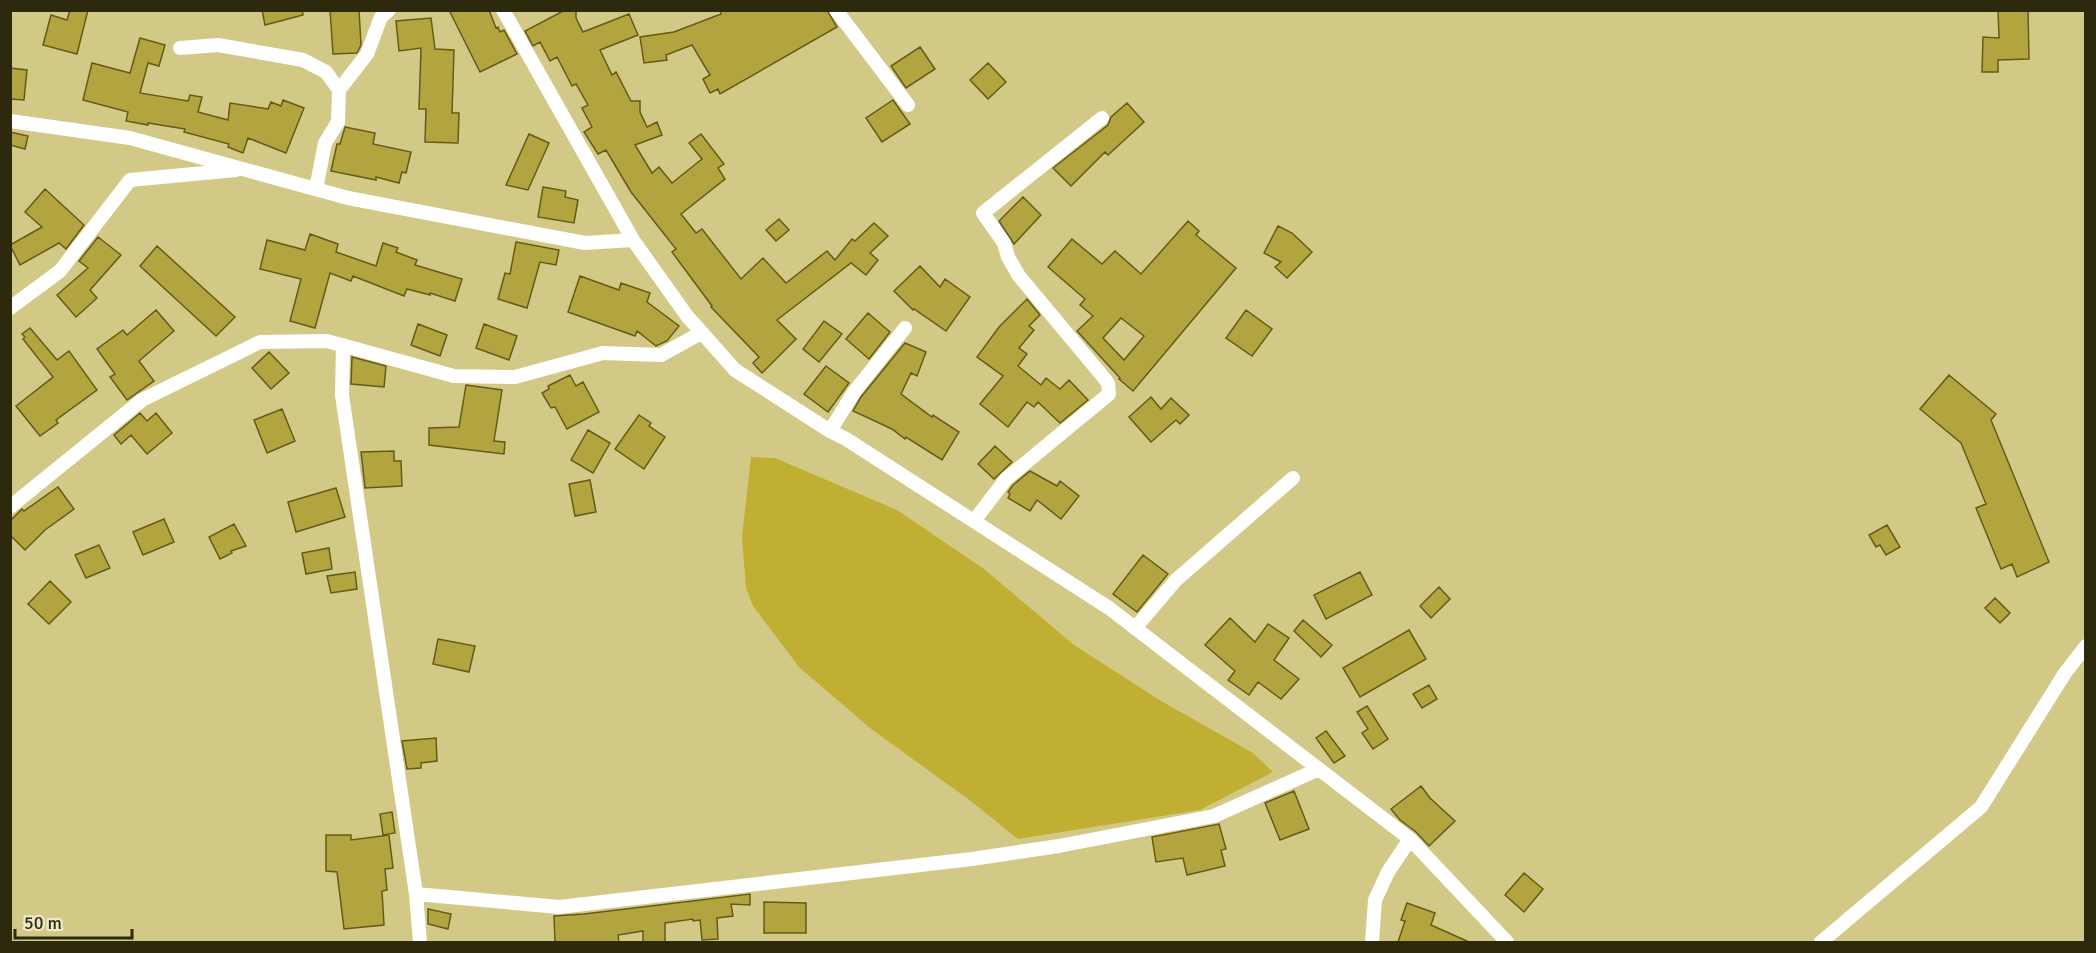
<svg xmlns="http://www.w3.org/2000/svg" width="2096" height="953" font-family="Signika,sans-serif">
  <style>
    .green { fill: #c0af32 }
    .building { fill: #b2a43e; stroke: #645b16; stroke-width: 1.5; fill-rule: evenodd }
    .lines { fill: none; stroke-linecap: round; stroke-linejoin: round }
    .minor { stroke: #fff; stroke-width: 14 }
  </style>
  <rect width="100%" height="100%" fill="#d2c986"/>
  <path class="green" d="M 751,457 L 775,458 L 897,510 L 984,569 L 1074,645 L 1161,701 L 1253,753 L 1273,772 L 1200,810 L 1018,839 L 972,802 L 870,728 L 799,667 L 753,606 L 746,588 L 742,537 Z"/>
  <path class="building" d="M 70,10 L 88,10 L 77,54 L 43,45 L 51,15 L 67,20 Z
    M 262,10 L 302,10 L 303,15 L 265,25 Z
    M 330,10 L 359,10 L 361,45 L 357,53 L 333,54 Z
    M 449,10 L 489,10 L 496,28 L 498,27 L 500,32 L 504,30 L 517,54 L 480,72 Z
    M 565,10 L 576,10 L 576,18 L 583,32 L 629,14 L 638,35 L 600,50 L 612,75 L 616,72 L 631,101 L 640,101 L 640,112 L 647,127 L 657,122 L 662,135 L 635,145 L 652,173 L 659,167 L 672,183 L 702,159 L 689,143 L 701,134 L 724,164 L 718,168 L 725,179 L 681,214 L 696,233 L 702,229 L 741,279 L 763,258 L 786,283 L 827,251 L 835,260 L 852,239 L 855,241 L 874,223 L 888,236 L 870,253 L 878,260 L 866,275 L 851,263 L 777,320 L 796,339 L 762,373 L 753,363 L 759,357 L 711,307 L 712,306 L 672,252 L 676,249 L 631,192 L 606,150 L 598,154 L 584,132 L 592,127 L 582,108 L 588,105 L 576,84 L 572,86 L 557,57 L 550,61 L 540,42 L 533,46 L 525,31 Z
    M 720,10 L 827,10 L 837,27 L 720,94 L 718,89 L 710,93 L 703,79 L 710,75 L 692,45 L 666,55 L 667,60 L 644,63 L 640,37 L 674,32 L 721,14 Z
    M 1998,10 L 2028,10 L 2029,59 L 1998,60 L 1998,72 L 1982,72 L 1983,37 L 1999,38 Z
    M 431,18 L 435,49 L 454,50 L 452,113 L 459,113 L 458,143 L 425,142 L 426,109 L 419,109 L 421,48 L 399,51 L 396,21 Z
    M 140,38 L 165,45 L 159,66 L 148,63 L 140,93 L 188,101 L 190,95 L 202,97 L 198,112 L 228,120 L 230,103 L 268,109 L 271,102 L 281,106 L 283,100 L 304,108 L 286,153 L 248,138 L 243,153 L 228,147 L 229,144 L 184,132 L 185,129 L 148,123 L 148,125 L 126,121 L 128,112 L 83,100 L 92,63 L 130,73 Z
    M 920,47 L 935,69 L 906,88 L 891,66 Z
    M 988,63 L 1006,82 L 988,99 L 970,80 Z
    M 10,68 L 27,70 L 24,100 L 10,99 Z
    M 893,100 L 910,124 L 882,142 L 866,118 Z
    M 1127,103 L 1144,122 L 1108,155 L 1105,152 L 1071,186 L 1053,168 L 1108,125 L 1111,117 Z
    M 345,127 L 375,133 L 373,144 L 411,152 L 406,173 L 402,172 L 399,183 L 376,177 L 376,180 L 331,171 L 337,144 L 340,144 Z
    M 10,132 L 28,136 L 25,149 L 10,145 Z
    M 529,134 L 549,143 L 528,190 L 506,185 Z
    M 543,187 L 566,191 L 565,197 L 578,200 L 574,223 L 538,217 Z
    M 45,189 L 84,225 L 66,249 L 59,243 L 20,265 L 10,245 L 42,227 L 25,212 Z
    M 1023,197 L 1041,215 L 1014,244 L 999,221 Z
    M 779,219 L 789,230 L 776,241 L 766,230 Z
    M 1188,221 L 1199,231 L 1196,235 L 1236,268 L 1133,391 L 1119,379 L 1120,378 L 1077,331 L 1093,316 L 1080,305 L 1085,299 L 1048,267 L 1072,239 L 1102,264 L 1115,251 L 1141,274 ZM 1121,318 L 1144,336 L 1124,360 L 1103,338 Z
    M 1278,226 L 1292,233 L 1312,252 L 1287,278 L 1275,267 L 1281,262 L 1264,253 Z
    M 310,234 L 338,244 L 336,252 L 376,266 L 383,243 L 398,248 L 396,252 L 417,260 L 415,265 L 462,279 L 455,301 L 430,293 L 430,295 L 407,289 L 404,296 L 353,276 L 351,281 L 330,273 L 315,328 L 290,321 L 301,279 L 260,269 L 267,240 L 305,250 Z
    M 98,237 L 121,255 L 90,290 L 97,298 L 76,317 L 57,295 L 88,268 L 79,261 Z
    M 516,242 L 559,250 L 556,265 L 540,262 L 527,308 L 498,299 L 505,273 L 510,274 Z
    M 157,246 L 235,317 L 216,336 L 140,266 Z
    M 920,266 L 940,287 L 945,279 L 970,297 L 946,331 L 914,309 L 913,310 L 894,291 Z
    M 580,276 L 619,290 L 621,283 L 650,293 L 647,302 L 679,326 L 667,341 L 656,346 L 637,331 L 635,336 L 568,312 Z
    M 1027,299 L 1040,315 L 1029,326 L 1034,330 L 1019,348 L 1027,354 L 1018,366 L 1041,385 L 1046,378 L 1060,389 L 1069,380 L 1088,400 L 1060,423 L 1038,402 L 1034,407 L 1027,402 L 1008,427 L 980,404 L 1003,376 L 977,357 L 999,327 Z
    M 156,310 L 174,331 L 139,361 L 154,381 L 127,400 L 110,377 L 115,374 L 97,349 L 123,330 L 127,335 Z
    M 1246,310 L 1272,329 L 1252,356 L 1226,338 Z
    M 868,313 L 890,332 L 869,359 L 846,339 Z
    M 824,321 L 842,334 L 819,362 L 803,349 Z
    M 418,324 L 447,335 L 440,356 L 411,345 Z
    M 484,324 L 517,336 L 509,360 L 476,348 Z
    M 30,328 L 57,360 L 69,351 L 97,390 L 56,420 L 58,423 L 40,436 L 16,406 L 53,377 L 23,339 L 25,337 L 22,334 Z
    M 905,343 L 926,352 L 917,376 L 911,373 L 901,394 L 932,417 L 933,415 L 959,432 L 942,460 L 906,437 L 905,439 L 892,429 L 853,411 L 861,397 Z
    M 269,352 L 289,373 L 271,389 L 252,368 Z
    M 352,357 L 386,366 L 384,387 L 351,384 Z
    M 826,366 L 849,383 L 828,412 L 804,394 Z
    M 570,375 L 576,386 L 583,382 L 599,412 L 567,429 L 555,407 L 551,408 L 542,393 L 549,389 L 548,386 Z
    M 1949,375 L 1996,414 L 1991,420 L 2049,562 L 2017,577 L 2012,564 L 2001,569 L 1976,508 L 1986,504 L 1961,443 L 1920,409 Z
    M 466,385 L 502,390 L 494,441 L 505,442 L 504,454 L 429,445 L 429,428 L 459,427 Z
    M 1151,397 L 1161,409 L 1171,398 L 1189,415 L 1180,424 L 1176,420 L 1151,442 L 1129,417 Z
    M 282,409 L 295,441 L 267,453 L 254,420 Z
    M 140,413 L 147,421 L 156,413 L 172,433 L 147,454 L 131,435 L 121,444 L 114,435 Z
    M 639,415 L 651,423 L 649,426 L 665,437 L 644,469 L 615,449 Z
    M 588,430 L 610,443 L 593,473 L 571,460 Z
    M 995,446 L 1012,462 L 994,479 L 978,464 Z
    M 394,451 L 394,461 L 401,461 L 402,486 L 365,488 L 361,452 Z
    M 1030,471 L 1057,486 L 1060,481 L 1079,496 L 1061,519 L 1037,500 L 1030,511 L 1008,498 L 1010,494 L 1008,492 L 1013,485 Z
    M 590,480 L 596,512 L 575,516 L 569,484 Z
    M 58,487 L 74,509 L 45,530 L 25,550 L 10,535 L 10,521 L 22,509 L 24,511 Z
    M 336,488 L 345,517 L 296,532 L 288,502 Z
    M 164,519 L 174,542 L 143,555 L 133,532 Z
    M 234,524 L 246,546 L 231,551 L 232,553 L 220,559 L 209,537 Z
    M 1887,525 L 1900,547 L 1886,555 L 1880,545 L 1876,547 L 1869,535 Z
    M 99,545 L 110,568 L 86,578 L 75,555 Z
    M 329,548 L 332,569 L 306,574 L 302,553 Z
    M 1143,555 L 1168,574 L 1137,612 L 1113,594 Z
    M 355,572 L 357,589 L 331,593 L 327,576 Z
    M 1360,572 L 1372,595 L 1326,619 L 1314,595 Z
    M 50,581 L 71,602 L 49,624 L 28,604 Z
    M 1439,587 L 1450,599 L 1431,618 L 1420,606 Z
    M 1995,598 L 2010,613 L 2000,623 L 1985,608 Z
    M 1230,618 L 1255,642 L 1268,624 L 1289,638 L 1274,660 L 1299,679 L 1281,699 L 1258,682 L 1249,695 L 1228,680 L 1235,671 L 1205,645 Z
    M 1303,620 L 1332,645 L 1321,657 L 1294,631 Z
    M 1409,630 L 1426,659 L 1360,697 L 1343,668 Z
    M 438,639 L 475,646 L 469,672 L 433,664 Z
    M 1429,685 L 1437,699 L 1422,708 L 1413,694 Z
    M 1367,706 L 1388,739 L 1373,749 L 1362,733 L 1368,729 L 1357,712 Z
    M 1326,731 L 1345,756 L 1334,763 L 1316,738 Z
    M 436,738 L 437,761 L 421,763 L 421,768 L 407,769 L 402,741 Z
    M 1421,786 L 1430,798 L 1455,821 L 1429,846 L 1416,832 L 1400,820 L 1391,809 Z
    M 1294,791 L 1309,829 L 1280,840 L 1265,803 Z
    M 392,812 L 395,833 L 383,835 L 380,814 Z
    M 1219,824 L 1226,849 L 1221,850 L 1225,866 L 1187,875 L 1183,858 L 1156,862 L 1152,837 Z
    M 326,835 L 351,835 L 351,840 L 389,835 L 393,868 L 385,869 L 387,890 L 382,891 L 384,925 L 344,929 L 337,872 L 326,871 Z
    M 1524,873 L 1543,889 L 1524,912 L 1505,895 Z
    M 750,894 L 750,905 L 731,904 L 733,916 L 717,918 L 718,939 L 702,940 L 700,920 L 693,921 L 693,919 L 665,923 L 665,942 L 643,942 L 643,931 L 618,935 L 619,942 L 555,942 L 554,916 L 584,914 Z
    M 764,902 L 806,903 L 806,933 L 764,933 Z
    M 1407,903 L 1435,913 L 1431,925 L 1469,942 L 1398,942 L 1405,921 L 1401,920 Z
    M 428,909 L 451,914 L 448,929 L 428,924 Z"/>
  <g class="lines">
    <path class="minor" d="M 503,10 L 633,240 L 687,316 L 735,370 L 830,431 L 846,439 L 1109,608 L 1410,839 L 1507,942
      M 836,10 L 908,105
      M 180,48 L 218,45 L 303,60 L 326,72 L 339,90 L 338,122 L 325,143 L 316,189
      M 339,90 L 367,54 L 381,17 L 389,10
      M 10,121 L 130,138 L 348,198 L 585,243 L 633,240
      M 10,308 L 60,271 L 130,180 L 236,170
      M 343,345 L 342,395 L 416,894 L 420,942
      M 830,431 L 854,392 L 905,328
      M 10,507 L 142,400 L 260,342 L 327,341 L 454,376 L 515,377 L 603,353 L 661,355 L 701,333
      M 974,521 L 1006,479 L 1109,394 L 1108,383 L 1100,373 L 1019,276 L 1008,257 L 1004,243 L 983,213 L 1102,118
      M 1135,628 L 1176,580 L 1293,478
      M 416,894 L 559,907 L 972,859 L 1059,846 L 1214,816 L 1319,769
      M 1372,942 L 1375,900 L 1388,872 L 1410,839
      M 1821,942 L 1981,807 L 2065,673 L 2086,646"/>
  </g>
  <rect width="2096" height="953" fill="none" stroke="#2d290d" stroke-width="24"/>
  <path d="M15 929v9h117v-9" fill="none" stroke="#2d290d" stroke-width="3"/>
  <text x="24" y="929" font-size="18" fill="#2d290d" stroke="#ede9c8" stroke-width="4.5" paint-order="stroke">50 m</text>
</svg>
